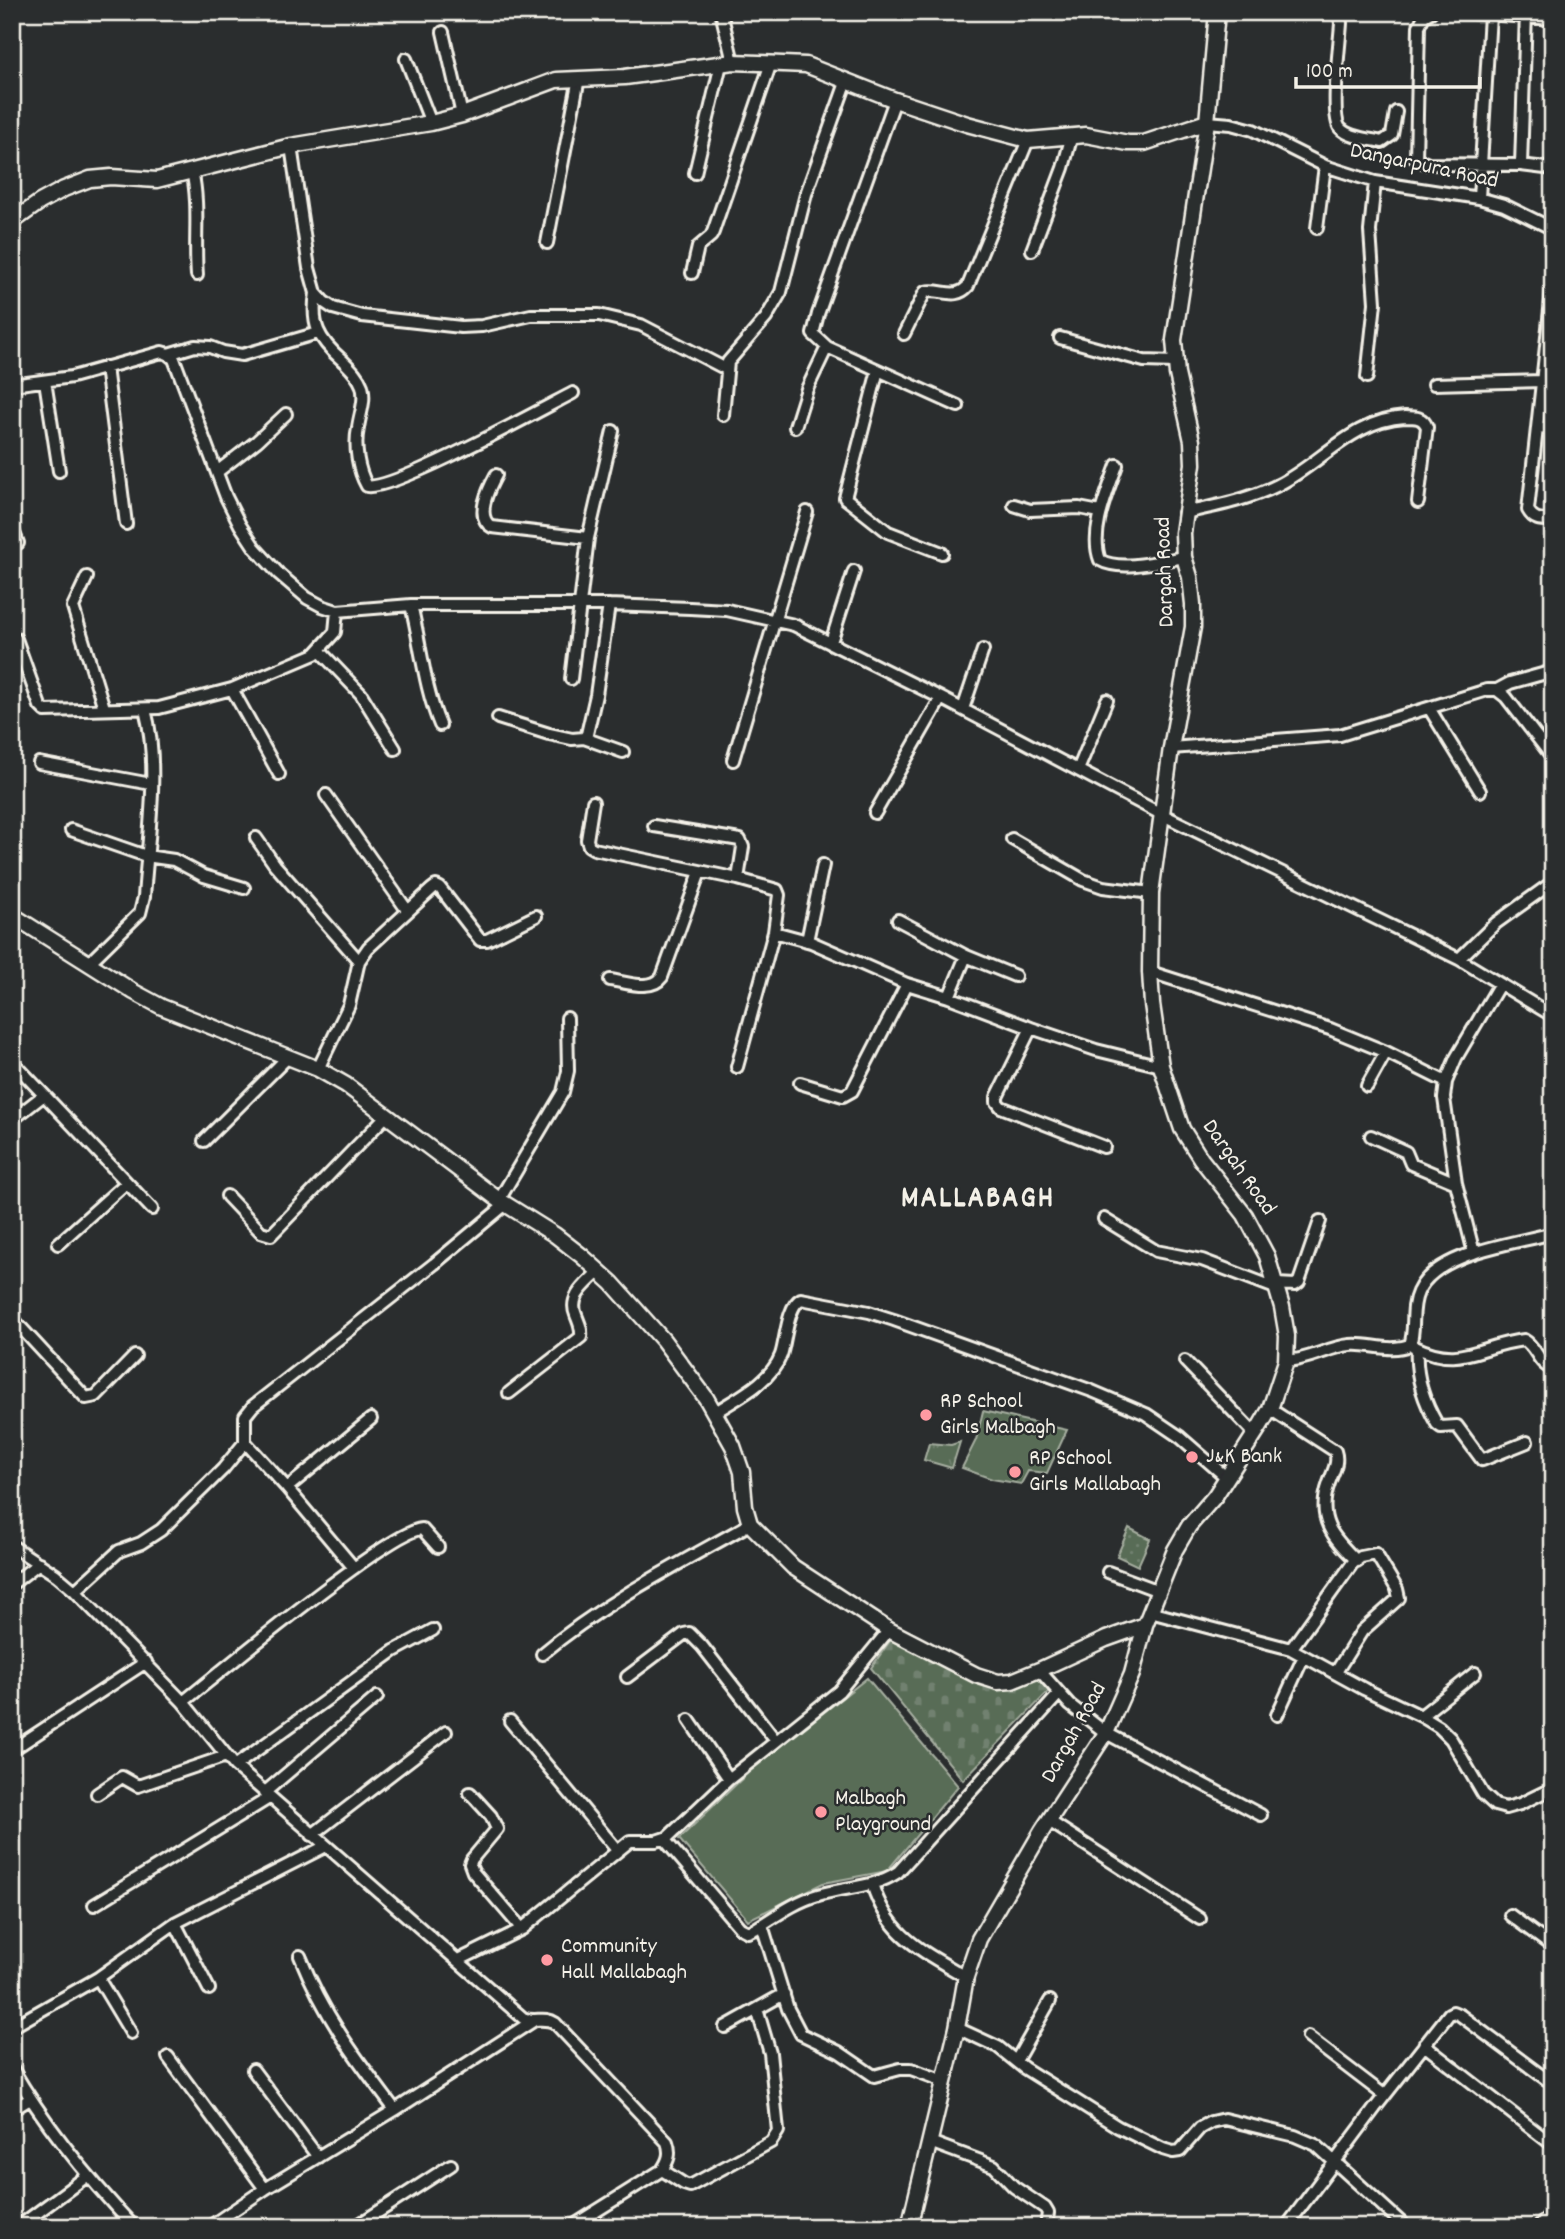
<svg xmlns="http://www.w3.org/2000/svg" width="1565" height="2239" font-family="Dekko,sans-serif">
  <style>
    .grass { fill: url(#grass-tufts); stroke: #a6aea0; stroke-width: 2 }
    .cemetery { fill: url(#cemetery-stones); stroke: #a6aea0; stroke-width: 2 }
    .park { fill: url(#park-dots); stroke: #a6aea0; stroke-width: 2 }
    .garden { fill: #596c57; stroke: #a6aea0; stroke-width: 2 }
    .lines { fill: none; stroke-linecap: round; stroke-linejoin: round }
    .minor-casing { stroke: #f4f1e8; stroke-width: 16 }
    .tertiary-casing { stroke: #f4f1e8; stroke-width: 19 }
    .minor { stroke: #2a2d2e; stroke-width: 10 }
    .tertiary { stroke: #2a2d2e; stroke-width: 14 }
    .poi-dot { fill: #ff9aa2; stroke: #2a2d2e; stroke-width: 2.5 }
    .labels { text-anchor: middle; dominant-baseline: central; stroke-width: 5; stroke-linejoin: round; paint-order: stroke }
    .street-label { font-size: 23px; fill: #f4f1e8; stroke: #2a2d2e }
    .poi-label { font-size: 23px; fill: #f4f1e8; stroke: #2a2d2e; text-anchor: start }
    .district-label { font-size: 30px; font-weight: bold; letter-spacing: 2px; fill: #f4f1e8; stroke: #2a2d2e }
  </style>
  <defs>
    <pattern id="grass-tufts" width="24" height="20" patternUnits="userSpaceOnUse" patternTransform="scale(1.75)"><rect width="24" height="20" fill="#596c57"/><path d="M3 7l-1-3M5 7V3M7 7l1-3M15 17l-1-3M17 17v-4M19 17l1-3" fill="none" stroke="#71816f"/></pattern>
    <pattern id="cemetery-stones" width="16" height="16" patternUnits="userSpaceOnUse" patternTransform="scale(1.75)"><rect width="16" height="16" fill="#596c57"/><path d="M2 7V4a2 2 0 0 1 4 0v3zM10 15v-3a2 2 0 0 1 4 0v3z" fill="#71816f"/></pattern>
    <pattern id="park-dots" width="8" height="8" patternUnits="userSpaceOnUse" patternTransform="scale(1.75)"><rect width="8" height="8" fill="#596c57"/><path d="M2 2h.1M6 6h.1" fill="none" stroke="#71816f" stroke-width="1.8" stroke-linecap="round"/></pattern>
  </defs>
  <rect width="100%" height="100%" fill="#2a2d2e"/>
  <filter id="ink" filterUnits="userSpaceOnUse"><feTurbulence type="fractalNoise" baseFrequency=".0143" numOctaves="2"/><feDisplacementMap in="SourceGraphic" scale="14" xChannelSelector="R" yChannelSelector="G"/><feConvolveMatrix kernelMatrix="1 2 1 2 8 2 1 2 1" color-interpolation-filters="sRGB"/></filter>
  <g filter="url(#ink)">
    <path class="grass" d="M 960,1442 L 952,1468 L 924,1460 L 929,1443 L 951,1445 Z"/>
    <path class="cemetery" d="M 892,1638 L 978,1683 L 1003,1688 L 1038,1678 L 1049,1691 L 963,1780 L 871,1668 Z"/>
    <path class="park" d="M 1129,1528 L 1150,1539 L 1138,1566 L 1117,1556 Z"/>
    <path class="garden" d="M 983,1411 L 1067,1430 L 1047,1473 L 1028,1471 L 1021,1484 L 992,1479 L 962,1468 L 976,1440 Z
      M 867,1678 L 958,1786 L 887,1871 L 823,1883 L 748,1920 L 679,1839 L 749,1772 Z"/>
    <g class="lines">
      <g class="minor-casing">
        <path id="minor" d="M 721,12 L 733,62
          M 1339,12 L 1341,23 C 1340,42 1330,116 1340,128 C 1349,138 1370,139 1382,142 L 1392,135 L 1396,112
          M 1431,12 L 1424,16 L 1419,26 L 1416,159 L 1428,164 L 1521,165 L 1553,169
          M 1458,12 L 1553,19
          M 443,32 L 462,115
          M 406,59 L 431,123
          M 895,100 L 818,314 L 813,334 L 827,347 L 958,406
          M 1207,122 L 1231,124 L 1253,130 L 1325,166 L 1375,182 L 1479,198 L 1504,205 L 1553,229
          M 291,146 L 309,268 L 316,293 L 324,302 L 333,308 L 362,316 L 461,327 L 482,326 L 531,315 L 599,315 L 641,325 L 726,369
          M 1521,165 L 1526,12
          M 192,171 C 200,205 194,240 197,275
          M 695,173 L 721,64
          M 1479,198 L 1490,15
          M 1317,228 L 1325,166
          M 547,243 L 579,78
          M 1032,250 L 1063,168 L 1072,135
          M 692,273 L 698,247 L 711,236 L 713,232 L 771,63
          M 1553,282 L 1528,510 C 1534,521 1541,520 1553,520
          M 316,293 C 311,325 318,339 342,360 C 350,368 358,375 362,386 C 366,401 360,413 358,428 C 354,447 358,470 367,486 C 391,492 542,409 573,393
          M 904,334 L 925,292 C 941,288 955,301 968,286 L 1028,140
          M 1060,338 L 1144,361 L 1175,362
          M 168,354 L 195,346 L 210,347 L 223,352 L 242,355 L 318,333
          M 106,367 L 126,524
          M 878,370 L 845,498 L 888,532 L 942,553
          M 1367,377 L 1375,303 L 1370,231 L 1375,182
          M 45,381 L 59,471
          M 1434,384 L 1541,381
          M 12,385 L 72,377 L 162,352 L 168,354 L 174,359 L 226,497 L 240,525 L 255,548 L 279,574 L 307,598 L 322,606 L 337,611 L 411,605 L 609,605 L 690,608 L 727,610 L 794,625 L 941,698 L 1163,815 L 1459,959 L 1553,1016
          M 723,415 L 728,362 L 766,318 L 781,292 L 806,194 L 847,80
          M 795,427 L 807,389 L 827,347
          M 1537,429 L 1553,427
          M 1117,465 C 1108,491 1089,532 1100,560 C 1120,572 1161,561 1184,557
          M 217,472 L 257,441 L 286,414
          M 496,475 C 489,488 474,517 492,527 L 588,538
          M 1014,505 L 1030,510 L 1079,508 L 1100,512
          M 1184,513 C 1216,506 1248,500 1278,485 C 1322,463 1352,420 1405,417 C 1416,417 1423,417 1427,427 L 1418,502
          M 12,528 L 18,543
          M 87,577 L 73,607 L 104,708
          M 411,605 C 421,645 424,687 440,725
          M 16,639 L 40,706 L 45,711 L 159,708 L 232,689 L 315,654 L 335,632 L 337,611
          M 831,642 L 854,571
          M 319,650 L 361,694 L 395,749
          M 571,679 L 588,538 L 613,431
          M 232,689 L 279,774
          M 1497,690 L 1510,683 L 1553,671
          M 1429,708 L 1480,791
          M 963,709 L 983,650
          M 498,718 L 549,734 L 572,739 L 584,738 L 623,752
          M 584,738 L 587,734 L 596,695 L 609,605
          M 1171,748 L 1340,735 L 1487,690 L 1497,690 L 1506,697 L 1553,758
          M 733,760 L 807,512
          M 39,763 L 151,784
          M 1078,770 L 1107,700
          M 326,795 L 407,910
          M 593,802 L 587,840 L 589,846 L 594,849 L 738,879 L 777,890 L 779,895 L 774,932 L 737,1067
          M 875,813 L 941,698
          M 654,826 L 740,840 L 743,847 L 738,879
          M 71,830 L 146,856 L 174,860 L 204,876 L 244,888
          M 256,838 L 275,865 L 359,961
          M 1012,839 L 1083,880 L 1103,887 L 1151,893
          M 898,920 L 966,956 L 1015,976
          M 774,932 L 811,942 L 907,984 L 949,997 L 1031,1028 L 1096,1050 L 1161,1066
          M 807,941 L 823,865
          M 1459,959 L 1496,923 L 1553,882
          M 90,962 L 140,913 L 144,897 C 148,838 160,765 145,709
          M 1150,972 L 1330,1029 L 1386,1052 L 1446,1082
          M 610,980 C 626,982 651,992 662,977 L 700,872
          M 949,997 L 966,956
          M 1031,1028 L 997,1097 L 997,1102 L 1001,1107 L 1104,1147
          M 12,1061 L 152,1209
          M 318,1069 L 349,1005 L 359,961 L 368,948 L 432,889 L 436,886 L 440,888 L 480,940 L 487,940 L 536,916
          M 800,1083 L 843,1096 L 852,1091 L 907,984
          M 1367,1086 L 1386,1052
          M 12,1120 L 44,1095
          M 1371,1136 L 1406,1152 L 1411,1164 L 1456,1183
          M 204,1141 L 288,1057
          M 227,1196 L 261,1232 L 271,1235 L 386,1116
          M 499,1200 L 563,1092 L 568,1071 L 567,1018
          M 1104,1219 L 1156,1251 L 1202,1260 L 1278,1289
          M 58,1244 L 126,1183
          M 1474,1253 L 1456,1183 L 1444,1098 L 1446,1082 L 1456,1058 L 1499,985
          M 1277,1284 L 1295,1285 L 1299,1282 L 1320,1221
          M 12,1318 L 86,1398 L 96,1396 L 135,1356
          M 1413,1346 C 1462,1370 1478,1345 1524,1340 C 1537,1347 1538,1365 1553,1369
          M 1417,1348 C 1415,1376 1423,1400 1437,1424 L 1441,1427 L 1457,1426 L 1482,1460 L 1527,1442
          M 1185,1361 L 1255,1434
          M 1286,1361 C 1310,1360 1328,1347 1350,1345 C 1371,1343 1389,1353 1410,1345 C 1416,1329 1410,1309 1418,1292 C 1435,1252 1514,1244 1553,1233
          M 509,1393 L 581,1337 C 582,1328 579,1323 576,1315 C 568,1296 587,1284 599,1271
          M 1270,1409 L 1335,1451 C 1339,1463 1333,1471 1329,1483 C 1316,1519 1332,1537 1357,1561
          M 714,1413 C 737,1398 771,1382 781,1355 C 786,1341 787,1306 801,1299 L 869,1312 L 894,1320 L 1092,1391 L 1146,1414 L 1180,1437 L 1227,1478
          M 245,1442 L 287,1488 L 354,1568
          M 287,1488 L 371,1419
          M 12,1546 L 56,1575 L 75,1591 L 183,1702 L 235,1766 L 523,2018 C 534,2023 545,2016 555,2023 L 667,2142 C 671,2153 669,2160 662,2170 L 571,2227
          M 1108,1572 L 1159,1591
          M 12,1584 L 39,1563
          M 75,1591 L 119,1551 L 141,1543 L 161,1530 L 223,1469 L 245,1442 L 245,1416 L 253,1406 L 434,1264 L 506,1204
          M 1150,1612 L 1291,1649 L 1364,1689 L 1421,1716 L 1439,1727 L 1451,1739 L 1483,1794 L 1495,1805 L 1506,1808 L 1520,1804 L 1553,1788
          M 1291,1649 L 1352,1564 L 1361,1557 L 1376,1554 L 1397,1589 L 1399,1598 L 1362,1631 L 1336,1672
          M 542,1654 C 605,1601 679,1564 750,1524
          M 1039,1670 L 1070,1705 L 1106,1733 L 1261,1815
          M 627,1677 L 684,1634 L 689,1633 L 702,1646 L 776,1741
          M 183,1702 C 218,1674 392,1529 422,1529 L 438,1547
          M 1277,1715 L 1304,1656
          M 1421,1716 L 1475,1673
          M 689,1720 L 729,1779
          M 510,1721 L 617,1850
          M 12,1750 L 146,1662
          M 235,1766 L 394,1651 L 433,1630
          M 264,1793 L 377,1697
          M 470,1793 L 491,1816 L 497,1829 L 472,1859 L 470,1864 L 473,1872 L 522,1929
          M 97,1794 L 122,1777 L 138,1786 L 226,1756
          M 1049,1821 L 1200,1919
          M 312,1835 L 446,1732
          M 664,1839 L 740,1928 L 748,1932 L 755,1929 C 776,1916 794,1902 818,1895 C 845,1887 874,1888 898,1872 L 1059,1694
          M 872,1884 C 889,1937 921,1950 966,1977
          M 94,1905 L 269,1798
          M 1510,1915 L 1553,1947
          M 175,1923 L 209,1989
          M 762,1925 L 788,2009 L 801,2034 L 839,2052 L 874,2076 L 900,2069 L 911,2069 L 944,2081
          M 300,1956 C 325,2018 356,2058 395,2110
          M 459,1960 L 522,1929 L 630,1841 L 656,1841 L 668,1837 L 729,1779 L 839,1691 L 889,1630
          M 98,1978 L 131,2033
          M 12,2027 L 98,1978 L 175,1923 L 326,1846
          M 725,2027 L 784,1994
          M 957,2028 L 998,2047 L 1024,2068 L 1118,2127 L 1163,2149 L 1173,2152 L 1180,2151 L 1200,2128 L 1211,2122 L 1224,2119 L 1295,2136 L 1316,2145 L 1406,2227
          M 1308,2037 L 1384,2095
          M 1424,2045 L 1549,2142
          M 168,2057 L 265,2189
          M 1016,2061 L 1050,2001
          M 12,2068 C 46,2127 88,2178 134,2227
          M 253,2070 L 318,2157
          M 12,2110 L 30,2099
          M 930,2142 L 994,2166 L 1014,2187 L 1045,2208 L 1048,2213 L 1046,2227
          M 662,2170 L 684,2184 L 690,2186 L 771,2142 L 778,2131 L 770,2053 L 757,2009
          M 18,2227 L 87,2176
          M 209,2227 L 265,2189 L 395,2110 L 533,2021
          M 355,2227 L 451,2165
          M 1286,2227 L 1375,2108 L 1449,2014 L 1453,2012 L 1460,2015 L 1546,2079 L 1553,2077
          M 1539,2227 L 1553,2211"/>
      </g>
      <g class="tertiary-casing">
        <path id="tertiary" d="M 12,222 L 40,202 L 64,189 L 90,179 L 111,177 L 157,180 L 291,146 L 431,123 L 462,115 L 556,80 L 625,77 L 733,62 L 806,65 L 895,100 L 967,124 L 1028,140 L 1086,135 L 1128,143 L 1144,143 L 1207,122
          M 12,915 L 134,992 L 162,1007 L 318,1069 L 346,1085 L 499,1200 L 555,1235 L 582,1256 L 612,1283 L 663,1340 L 706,1398 L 733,1446 L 742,1472 L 745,1507 L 750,1524 L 793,1567 L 889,1630 L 976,1675 L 998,1682 L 1012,1681 L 1039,1670 L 1106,1639 L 1145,1625
          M 909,2227 L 957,2028 L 966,1977 L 979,1939 L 1042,1831 L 1106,1733 L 1132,1674 L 1145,1625 L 1175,1550 L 1189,1526 L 1215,1496 L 1260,1426 L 1270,1409 L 1286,1361 L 1287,1336 L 1282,1307 L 1267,1256 L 1245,1215 L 1201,1159 L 1182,1129 L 1161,1066 L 1152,1004 L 1150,972 L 1151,893 L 1171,748 L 1193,627 L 1193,604 L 1190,577 L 1184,557 L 1183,533 L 1193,464 L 1192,441 L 1177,374 L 1174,340 L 1207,122 L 1217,12"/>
      </g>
      <use href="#minor" class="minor"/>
      <use href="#tertiary" class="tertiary"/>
    </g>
  </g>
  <g class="poi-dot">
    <circle cx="926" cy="1415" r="7"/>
    <circle cx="1192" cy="1457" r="7"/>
    <circle cx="1015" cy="1472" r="7"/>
    <circle cx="821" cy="1812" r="7"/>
    <circle cx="547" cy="1960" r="7"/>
  </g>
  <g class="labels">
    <g class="street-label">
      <text transform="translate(1424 167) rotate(12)">Dangarpura Road</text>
      <text transform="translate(1166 572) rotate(-92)">Dargah Road</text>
      <text transform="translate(1238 1168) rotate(55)">Dargah Road</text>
      <text transform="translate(1075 1733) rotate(-61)">Dargah Road</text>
    </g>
    <g class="poi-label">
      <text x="940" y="1402">RP School<tspan x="940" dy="26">Girls Malbagh</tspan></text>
      <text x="1206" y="1457">J&amp;K Bank</text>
      <text x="1029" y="1459">RP School<tspan x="1029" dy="26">Girls Mallabagh</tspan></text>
      <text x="835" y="1799">Malbagh<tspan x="835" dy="26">Playground</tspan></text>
      <text x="561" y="1947">Community<tspan x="561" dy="26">Hall Mallabagh</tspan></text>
    </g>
    <g class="district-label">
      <text x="978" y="1200">MALLABAGH</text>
    </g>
  </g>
  <rect width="1565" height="2239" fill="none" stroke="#2a2d2e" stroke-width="42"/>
  <rect x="21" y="21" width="1523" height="2197" fill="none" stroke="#f4f1e8" stroke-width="2.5" filter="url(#ink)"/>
  <path d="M1296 77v10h184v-10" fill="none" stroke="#f4f1e8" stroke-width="3.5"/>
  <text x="1306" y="77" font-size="21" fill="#f4f1e8" stroke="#2a2d2e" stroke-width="5" paint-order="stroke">100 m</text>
</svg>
